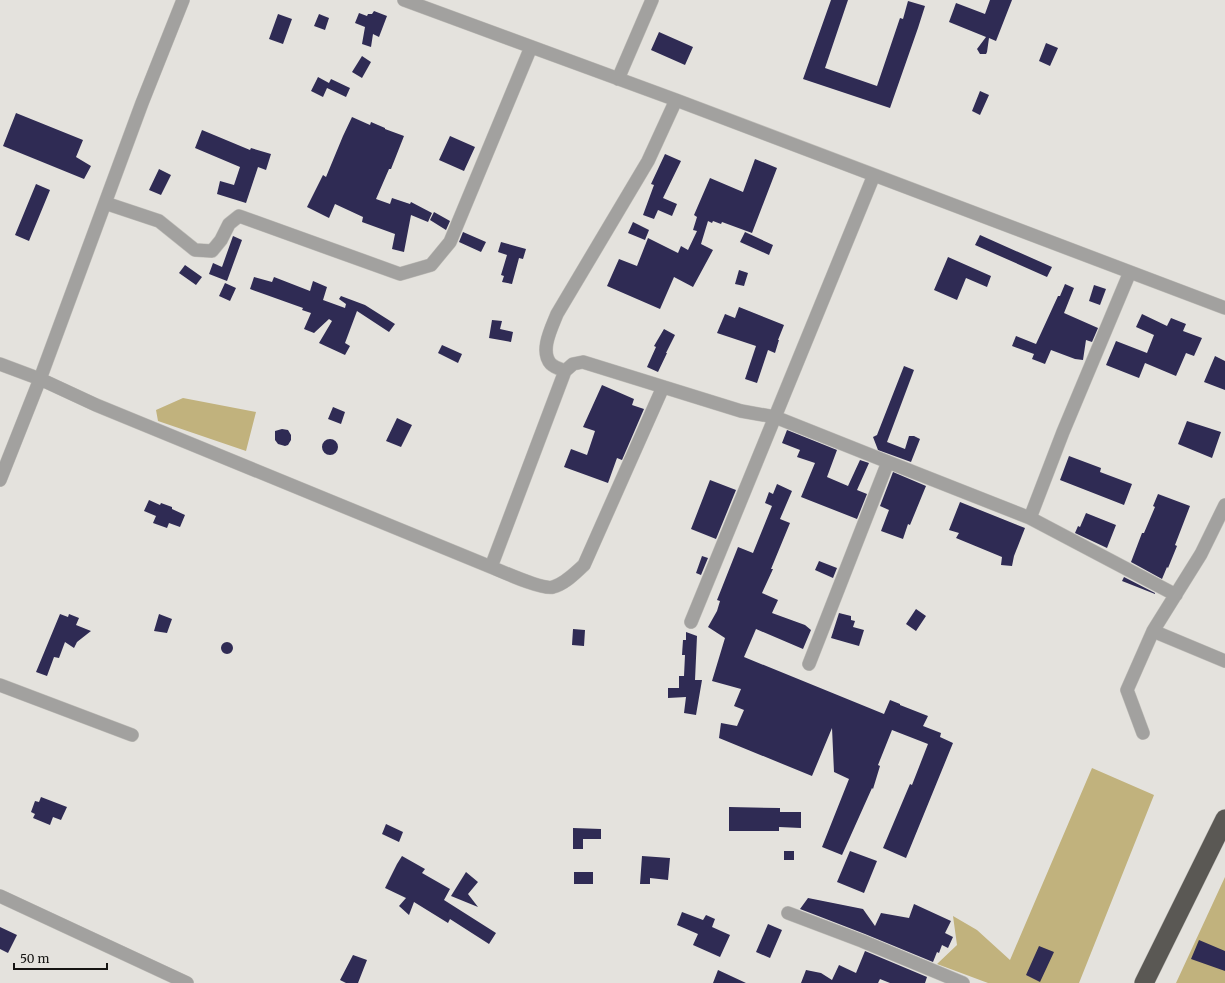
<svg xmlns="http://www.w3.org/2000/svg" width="1225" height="983" font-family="Merriweather,serif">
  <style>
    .forest { fill: #c1b27d }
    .building { fill: #2f2b54 }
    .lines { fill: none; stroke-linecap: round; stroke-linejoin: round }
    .minor-casing { stroke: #bfbdb8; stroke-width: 14 }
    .highway-casing { stroke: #bfbdb8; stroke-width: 20 }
    .minor { stroke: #a2a19f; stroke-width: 13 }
    .highway { stroke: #5a5854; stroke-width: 19 }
  </style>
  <rect width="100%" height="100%" fill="#e4e2dd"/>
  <path class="forest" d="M 183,398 L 256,412 L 246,451 L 158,421 L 156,410 Z
    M 1092,768 L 1154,795 L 1079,983 L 988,983 L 937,964 L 957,945 L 953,916 L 977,930 L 1010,960 Z
    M 1225,877 L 1225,983 L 1176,983 Z"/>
  <path class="building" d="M 831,0 L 848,0 L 825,68 L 877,86 L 900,18 L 903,19 L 908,1 L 925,6 L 918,28 L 890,108 L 803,79 Z
    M 990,0 L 1012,0 L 996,41 L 989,38 L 987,52 L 986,54 L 980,54 L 977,49 L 986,37 L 949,22 L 956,3 L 985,14 Z
    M 374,11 L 387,16 L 379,37 L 373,34 L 371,47 L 362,44 L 365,27 L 355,23 L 359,13 L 367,16 L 368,14 L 372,14 Z
    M 278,14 L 292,19 L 283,44 L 269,39 Z
    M 319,14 L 329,18 L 325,30 L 314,26 Z
    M 659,32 L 693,47 L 685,65 L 651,50 Z
    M 1046,43 L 1058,48 L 1050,66 L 1039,61 Z
    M 362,56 L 371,62 L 362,78 L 352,72 Z
    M 318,77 L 329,83 L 331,79 L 350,88 L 346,97 L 327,88 L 323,97 L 311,91 Z
    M 980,91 L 989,95 L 980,115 L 972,111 Z
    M 16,113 L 83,140 L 76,157 L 91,166 L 84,179 L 3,146 Z
    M 352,117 L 370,125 L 371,122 L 385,128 L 385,129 L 404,136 L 391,169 L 389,169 L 376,199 L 390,204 L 392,198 L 410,204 L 411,202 L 432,213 L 428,222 L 411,215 L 404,252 L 392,249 L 395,234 L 362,222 L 363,217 L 335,204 L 329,218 L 307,207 L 323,175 L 326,177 L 343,136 Z
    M 202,130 L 250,150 L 251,148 L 271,154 L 266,170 L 258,167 L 246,203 L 217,194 L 220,181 L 234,185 L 240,167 L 195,148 Z
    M 450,136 L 475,147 L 464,171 L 439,160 Z
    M 665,154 L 681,161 L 663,198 L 677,204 L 672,216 L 658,210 L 654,219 L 643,215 L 654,185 L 651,184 Z
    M 755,159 L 777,168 L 752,233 L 722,222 L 721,224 L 713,221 L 712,223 L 708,221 L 701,244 L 713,250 L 693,287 L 674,277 L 660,309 L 607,286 L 619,259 L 637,266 L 648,238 L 678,253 L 681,246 L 688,250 L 697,231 L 693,230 L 697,217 L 694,215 L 710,178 L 743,192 Z
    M 159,169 L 171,175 L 161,195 L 149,190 Z
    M 36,184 L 50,190 L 29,241 L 15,235 Z
    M 434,212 L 450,221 L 446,230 L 430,220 Z
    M 633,222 L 649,230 L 645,240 L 628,233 Z
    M 463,232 L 486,242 L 481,252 L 459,242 Z
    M 745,232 L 773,245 L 769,255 L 740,242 Z
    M 980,235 L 1052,267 L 1047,277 L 975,245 Z
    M 233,236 L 242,240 L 227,281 L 209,274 L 213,263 L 222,267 Z
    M 501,242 L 526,249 L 523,259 L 519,258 L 512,284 L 502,282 L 504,276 L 501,275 L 507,255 L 498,252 Z
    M 948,257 L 991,276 L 987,287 L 966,278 L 957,300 L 934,290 Z
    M 185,265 L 202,277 L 196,285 L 179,273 Z
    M 739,270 L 748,273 L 744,286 L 735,284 Z
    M 254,277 L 272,282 L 274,277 L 310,291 L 313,281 L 327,287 L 323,300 L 345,308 L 346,304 L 339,299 L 341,296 L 365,305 L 395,324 L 389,332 L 357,311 L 345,343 L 350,346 L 345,355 L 319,343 L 332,321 L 329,319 L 314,333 L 304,329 L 311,313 L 302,310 L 303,308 L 250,289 Z
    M 225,283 L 236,288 L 230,301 L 219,296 Z
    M 1065,284 L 1074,288 L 1064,313 L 1098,328 L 1092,342 L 1086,340 L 1083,360 L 1075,359 L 1051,350 L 1045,364 L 1032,359 L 1034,354 L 1012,346 L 1016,336 L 1036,344 L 1058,296 L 1060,296 Z
    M 1094,285 L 1106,289 L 1100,305 L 1089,301 Z
    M 739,307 L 784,325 L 778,340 L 779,340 L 775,353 L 768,350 L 757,383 L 745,379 L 756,346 L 717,333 L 725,314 L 735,318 Z
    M 1142,314 L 1167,326 L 1171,318 L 1186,324 L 1183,331 L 1202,338 L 1194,356 L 1186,353 L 1176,376 L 1145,363 L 1139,378 L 1106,365 L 1116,341 L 1147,353 L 1154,335 L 1136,327 Z
    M 492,320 L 502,321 L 500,329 L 513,332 L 511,342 L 489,338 Z
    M 664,329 L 675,335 L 666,353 L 667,353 L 658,372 L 647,367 L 656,347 L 654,346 Z
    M 442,345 L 462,354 L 458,363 L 438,353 Z
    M 1215,356 L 1225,361 L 1225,390 L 1204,382 Z
    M 904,366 L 914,370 L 887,442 L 905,449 L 909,436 L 914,436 L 920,439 L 911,462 L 878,450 L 873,437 L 877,435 Z
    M 602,385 L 634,399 L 632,405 L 644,409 L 622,460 L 617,458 L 608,483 L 564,467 L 571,449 L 587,455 L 595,431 L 583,427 Z
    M 333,407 L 345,412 L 341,424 L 328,419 Z
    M 397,418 L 412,425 L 401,447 L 386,441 Z
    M 1187,421 L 1221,432 L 1212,458 L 1178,444 Z
    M 282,429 L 288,430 L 291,435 L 291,440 L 288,445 L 285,446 L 278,444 L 275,440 L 275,431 Z
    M 787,430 L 837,450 L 827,477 L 848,486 L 860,460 L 869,463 L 857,490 L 867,494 L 857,519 L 801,497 L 815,463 L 797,457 L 800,450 L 782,443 Z
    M322 447a8 8 0 1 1 16 0a8 8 0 1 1-16 0Z
    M 1069,456 L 1101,468 L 1100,472 L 1132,484 L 1124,505 L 1060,480 Z
    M 893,472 L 926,486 L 910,525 L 908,524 L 903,539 L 881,531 L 889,510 L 880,506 Z
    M 710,480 L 736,490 L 716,539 L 691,529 Z
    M 777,484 L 792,491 L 780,519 L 790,523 L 771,569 L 773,569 L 762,593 L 778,600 L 772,613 L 805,625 L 811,630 L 803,649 L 756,629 L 744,657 L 884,714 L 890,700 L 900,704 L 900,705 L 928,716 L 923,726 L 941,733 L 940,737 L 953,743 L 906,858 L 883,848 L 910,784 L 912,785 L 928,744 L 892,730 L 878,765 L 880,766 L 873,789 L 872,788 L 842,855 L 822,847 L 849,779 L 834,772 L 832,728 L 812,776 L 719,738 L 721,723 L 737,726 L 744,710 L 734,706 L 741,689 L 712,681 L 725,638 L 708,627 L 717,611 L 720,601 L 717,600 L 738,547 L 753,553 L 772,506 L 765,503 L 769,492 L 773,494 Z
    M 1158,494 L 1190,506 L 1175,545 L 1177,546 L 1168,568 L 1167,567 L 1162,579 L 1131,562 L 1142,533 L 1144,533 L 1155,507 L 1153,506 Z
    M 149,500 L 160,505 L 161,503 L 172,507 L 172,509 L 185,515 L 180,527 L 169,523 L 167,528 L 153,523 L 156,516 L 144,511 Z
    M 960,502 L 1025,528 L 1014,556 L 1012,566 L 1001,565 L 1002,557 L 956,538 L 959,533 L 949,530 Z
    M 1086,513 L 1116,525 L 1107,548 L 1075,533 L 1078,526 L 1080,527 Z
    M 702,556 L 708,558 L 701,575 L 696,573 Z
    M 819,561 L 837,568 L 833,578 L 815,570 Z
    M 1124,577 L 1155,593 L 1155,594 L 1122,581 Z
    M 916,609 L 926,616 L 916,631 L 906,624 Z
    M 839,613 L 851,616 L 851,620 L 855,621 L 853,627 L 864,630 L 859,646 L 831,638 Z
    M 60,614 L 68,617 L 69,614 L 79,618 L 76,625 L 91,631 L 77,642 L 74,648 L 65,642 L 59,658 L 54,657 L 47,676 L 36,672 Z
    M 159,614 L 172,619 L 167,633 L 154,631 Z
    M 573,629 L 585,630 L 584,646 L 572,645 Z
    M 686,632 L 697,636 L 695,680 L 702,680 L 696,715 L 684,713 L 686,697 L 668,698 L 668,688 L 679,688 L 679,676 L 684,676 L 685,655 L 682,655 L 683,640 L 686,640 Z
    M221 648a6 6 0 1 1 12 0a6 6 0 1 1-12 0Z
    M 41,797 L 67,807 L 61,820 L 53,817 L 50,825 L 33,818 L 35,814 L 31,812 L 35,801 L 39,802 Z
    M 729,807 L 780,808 L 780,812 L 801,812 L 801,828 L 779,827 L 779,831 L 729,831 Z
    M 386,824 L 403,832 L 399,842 L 382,834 Z
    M 573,828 L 601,829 L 601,839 L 583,839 L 583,849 L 573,849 Z
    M 784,851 L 794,851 L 794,860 L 784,860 Z
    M 850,851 L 877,861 L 864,893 L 837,882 Z
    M 402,856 L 425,869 L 422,873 L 450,889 L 444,900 L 496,933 L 489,944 L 450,919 L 448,923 L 414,902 L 409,915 L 399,906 L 406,898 L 385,888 L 397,864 Z
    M 642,856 L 670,858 L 668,880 L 650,878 L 650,884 L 640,884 Z
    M 466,872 L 478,882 L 468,894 L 478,907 L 451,896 Z
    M 574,872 L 593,872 L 593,884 L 574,884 Z
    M 808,898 L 863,909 L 875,926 L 881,913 L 909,918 L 914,904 L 951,921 L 945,933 L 953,937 L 948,948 L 942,945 L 939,953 L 937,952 L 933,962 L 865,934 L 800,909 Z
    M 682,912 L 703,920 L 706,915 L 715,919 L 712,927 L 730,935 L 720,957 L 693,945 L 698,934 L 677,925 Z
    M 768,924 L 782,930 L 770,958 L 756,952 Z
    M 0,927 L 17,935 L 8,953 L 0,949 Z
    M 1199,940 L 1225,951 L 1225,971 L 1191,959 Z
    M 1039,946 L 1054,952 L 1040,982 L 1026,975 Z
    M 865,951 L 927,977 L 925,983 L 890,983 L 880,979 L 878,983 L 801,983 L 806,970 L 821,973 L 832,980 L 839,965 L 856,973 Z
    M 353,955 L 367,960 L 358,983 L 346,983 L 340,980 Z
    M 718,970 L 746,983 L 713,983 Z"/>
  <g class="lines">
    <g class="minor-casing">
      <path id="minor" d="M 404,0 L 676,100 L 1225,308
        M 618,79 L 652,0
        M 676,100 L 648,161 L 557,314 C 552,327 539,351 551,364 C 554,367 560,369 565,371 L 573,364 L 583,362 L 741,411 L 775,417 L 888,462 L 1030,518
        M 105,203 L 159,221 L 195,250 L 212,251 L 221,240 L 229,224 L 239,216 L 400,274 L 431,265 L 450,242 L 531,47
        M 1130,272 L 1063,432 L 1030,518 L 1176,595
        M 0,364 L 40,379 L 96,405 L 491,567 C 503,572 543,590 553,587 C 565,584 575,573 584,565 L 663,387
        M 0,480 L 40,379 L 142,103 L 183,0
        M 491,567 L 565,371
        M 691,622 L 874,175
        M 1153,631 L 1225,661
        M 809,664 L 888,462
        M 0,685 L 132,735
        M 1143,733 L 1127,690 L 1153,631 L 1201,554 L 1225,505
        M 0,896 L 187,983
        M 788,913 L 862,941 L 963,983"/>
    </g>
    <g class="highway-casing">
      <path id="highway" d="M 1144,983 L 1225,819"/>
    </g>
    <use href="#minor" class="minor"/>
    <use href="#highway" class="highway"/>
  </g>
  <path d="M14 963v6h93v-6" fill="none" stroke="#151412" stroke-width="2"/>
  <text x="20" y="963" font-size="12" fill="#151412" stroke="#e4e2dd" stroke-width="3" paint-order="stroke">50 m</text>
</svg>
